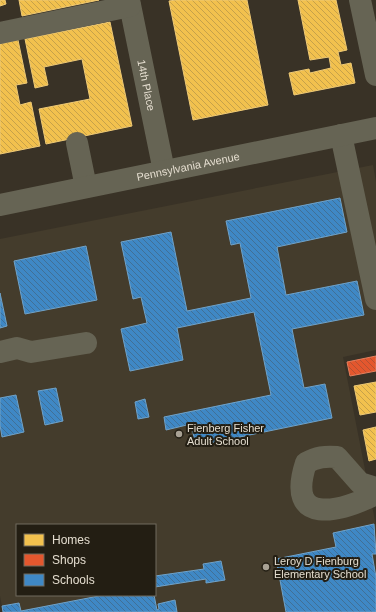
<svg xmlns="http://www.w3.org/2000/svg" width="376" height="612" font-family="Arial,sans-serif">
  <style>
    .education { fill: #443c2c; fill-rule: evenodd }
    .homes { fill: url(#homes-back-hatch); stroke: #eec975 }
    .shops { fill: url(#shops-back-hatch); stroke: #e47f5e }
    .schools { fill: url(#schools-back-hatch); stroke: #70a2c8 }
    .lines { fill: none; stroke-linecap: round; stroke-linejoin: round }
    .minor { stroke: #666454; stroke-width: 22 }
    .poi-dot { fill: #a8a194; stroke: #231e13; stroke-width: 1.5 }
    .labels { text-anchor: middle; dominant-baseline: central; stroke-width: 4; stroke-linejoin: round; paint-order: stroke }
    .street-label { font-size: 11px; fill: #e4ddcf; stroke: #231e13 }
    .poi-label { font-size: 11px; fill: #e4ddcf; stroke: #231e13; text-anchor: start }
  </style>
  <defs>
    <pattern id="homes-back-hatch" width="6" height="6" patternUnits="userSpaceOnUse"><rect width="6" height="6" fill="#f2c14e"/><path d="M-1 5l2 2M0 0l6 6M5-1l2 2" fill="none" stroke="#c6a14a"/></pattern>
    <pattern id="shops-back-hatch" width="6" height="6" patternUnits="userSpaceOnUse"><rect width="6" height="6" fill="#e4572e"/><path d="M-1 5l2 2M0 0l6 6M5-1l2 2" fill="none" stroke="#b45133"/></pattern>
    <pattern id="schools-back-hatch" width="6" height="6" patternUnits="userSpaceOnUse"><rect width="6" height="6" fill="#3f88c5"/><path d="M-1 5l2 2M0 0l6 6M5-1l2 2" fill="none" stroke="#417096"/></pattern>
  </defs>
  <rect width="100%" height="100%" fill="#393226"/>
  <path class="education" d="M 373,165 L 376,182 L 376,350 L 343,357 L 376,526 L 376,612 L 3,612 L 0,596 L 0,239 ZM 17,525 L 155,525 L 155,595 L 17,595 Z"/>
  <path class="homes" d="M 0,0 L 5,0 L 6,4 L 0,6 Z
    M 19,0 L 99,0 L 22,16 Z
    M 176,0 L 247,0 L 268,105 L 193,120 L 169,1 Z
    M 298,0 L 336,0 L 347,50 L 338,52 L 341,65 L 351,63 L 355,83 L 294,95 L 289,73 L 309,69 L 310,73 L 331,68 L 329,57 L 310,60 Z
    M 110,22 L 132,126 L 46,144 L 39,109 L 90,99 L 82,59 L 44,67 L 48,85 L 35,88 L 25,39 Z
    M 18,40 L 27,83 L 16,85 L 20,105 L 31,102 L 40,146 L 0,154 L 0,44 Z
    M 376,382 L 376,412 L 360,415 L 354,386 Z
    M 376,427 L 376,459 L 369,461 L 363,430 Z"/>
  <path class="shops" d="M 376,356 L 376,371 L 350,376 L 347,362 Z"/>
  <path class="schools" d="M 340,198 L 347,232 L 277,247 L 286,295 L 357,281 L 364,315 L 292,329 L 304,388 L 325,384 L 332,418 L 196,446 L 191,424 L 166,430 L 164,417 L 271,395 L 254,312 L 177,328 L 183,360 L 130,371 L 121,329 L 147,323 L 141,297 L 133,299 L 121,242 L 171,232 L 187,311 L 251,298 L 240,243 L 231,245 L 226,221 Z
    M 86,246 L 97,300 L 25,314 L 14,261 Z
    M 0,293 L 7,326 L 0,328 Z
    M 56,388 L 63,421 L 45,425 L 38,391 Z
    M 16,395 L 24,432 L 2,437 L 0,425 L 0,398 Z
    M 145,399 L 149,417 L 138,419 L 135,402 Z
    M 374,524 L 376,554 L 372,554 L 376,577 L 376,612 L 286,612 L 276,559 L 336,547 L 333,533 Z
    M 221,561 L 225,580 L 206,583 L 206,579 L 155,587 L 155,576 L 204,569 L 203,564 Z
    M 104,595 L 154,595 L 157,610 L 159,609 L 158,604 L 175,600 L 177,612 L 3,612 L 2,606 L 19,603 L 21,611 Z"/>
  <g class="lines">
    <g class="minor">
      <path id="s1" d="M 129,0 L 164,171"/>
      <path d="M 360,0 L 376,75"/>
      <path d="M 0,33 L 130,6"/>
      <path d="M 341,135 L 376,299"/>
      <path d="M 77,143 L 86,187"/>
      <path id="s2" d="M 0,205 L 376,128"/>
      <path d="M 0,352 L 17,348 L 31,352 L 86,343"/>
      <path d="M 376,488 L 360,483 L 337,457 C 325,456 317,457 306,463 C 285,527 340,512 376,494"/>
    </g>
  </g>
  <g class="poi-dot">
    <circle cx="179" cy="434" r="4"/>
    <circle cx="266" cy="567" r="4"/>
  </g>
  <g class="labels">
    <g class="street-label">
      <text stroke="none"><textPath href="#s1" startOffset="87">14th Place</textPath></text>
      <text stroke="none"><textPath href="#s2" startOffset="192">Pennsylvania Avenue</textPath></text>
    </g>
    <g class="poi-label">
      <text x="187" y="428">Fienberg Fisher<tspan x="187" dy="13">Adult School</tspan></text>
      <text x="274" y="561">Leroy D Fienburg<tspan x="274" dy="13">Elementary School</tspan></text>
    </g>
  </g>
  <rect x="16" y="524" width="140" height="72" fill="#231e13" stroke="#706a5e"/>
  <rect x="24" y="534" width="20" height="12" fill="#f2c14e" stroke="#706a5e"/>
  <text x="52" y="544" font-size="12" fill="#e4ddcf">Homes</text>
  <rect x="24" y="554" width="20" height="12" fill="#e4572e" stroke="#706a5e"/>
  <text x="52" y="564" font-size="12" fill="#e4ddcf">Shops</text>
  <rect x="24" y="574" width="20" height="12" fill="#3f88c5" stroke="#706a5e"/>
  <text x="52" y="584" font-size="12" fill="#e4ddcf">Schools</text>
</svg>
